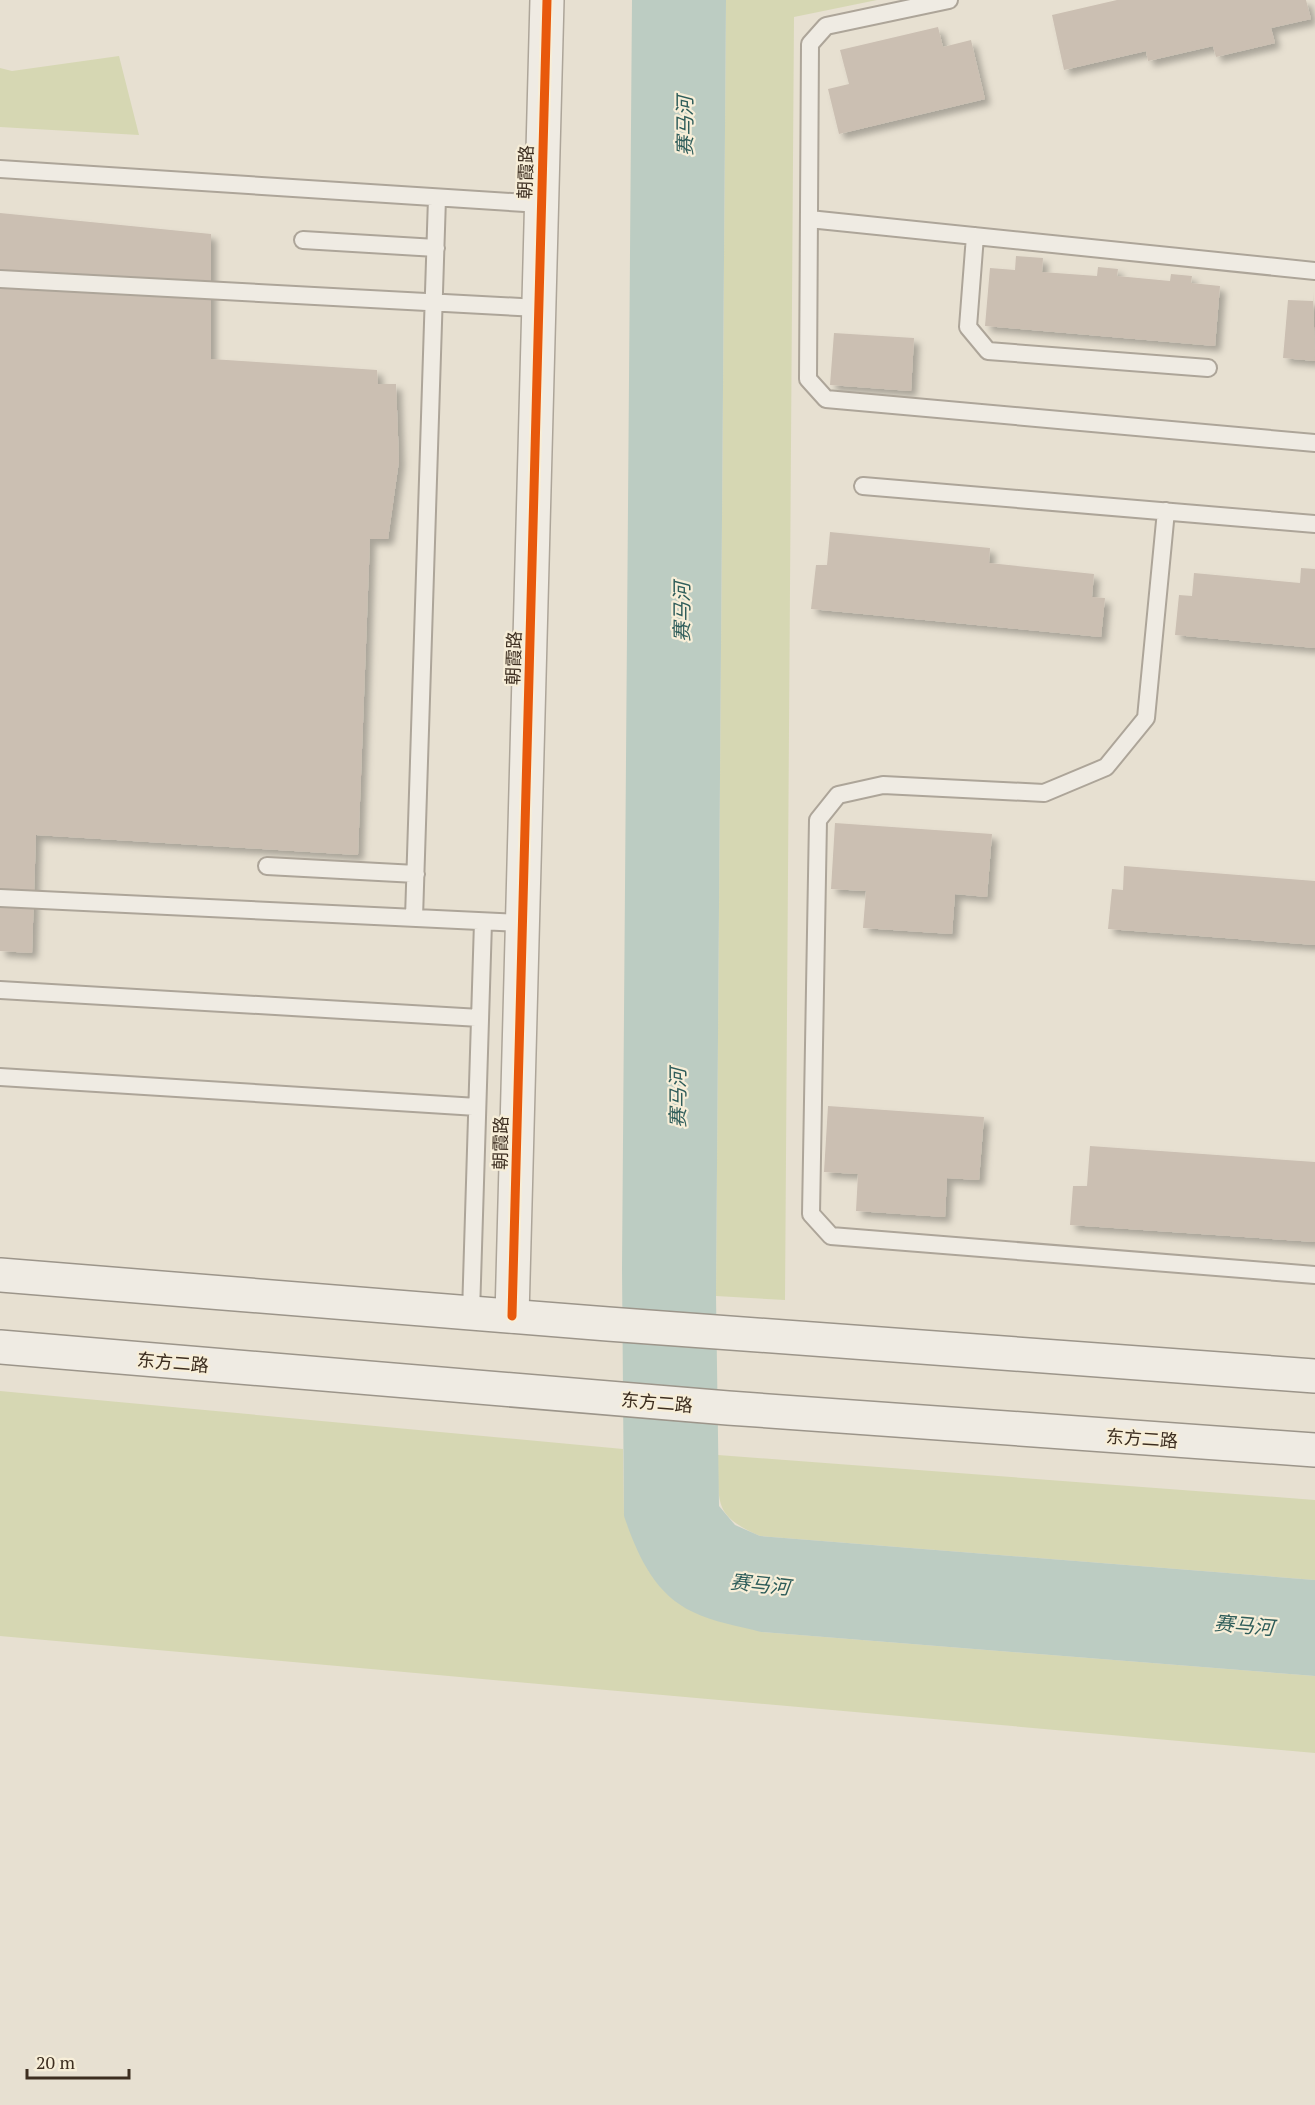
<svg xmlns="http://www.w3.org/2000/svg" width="1315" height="2105" font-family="'PT Serif','Noto Sans SC',serif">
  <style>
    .green { fill: #d6d7b3 }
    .water { fill: #bcccc2 }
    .building { fill: #cbbfb2; filter: url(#shadow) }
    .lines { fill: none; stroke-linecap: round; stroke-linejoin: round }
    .service-casing { stroke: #ada599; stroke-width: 20 }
    .minor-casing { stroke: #ada599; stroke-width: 36 }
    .secondary-casing { stroke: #9c958a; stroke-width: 36 }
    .service { stroke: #efebe3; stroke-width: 16 }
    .minor { stroke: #efebe3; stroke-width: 33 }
    .secondary { stroke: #efebe3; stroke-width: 33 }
    .cycleway-casing { stroke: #f7eed8; stroke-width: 13 }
    .cycleway { stroke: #e8590c; stroke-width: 9 }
    .labels { text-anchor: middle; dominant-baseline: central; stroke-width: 4.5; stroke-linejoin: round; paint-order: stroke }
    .street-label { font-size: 18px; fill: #3d2e20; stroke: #f7eed8 }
    .water-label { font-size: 20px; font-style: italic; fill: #2f5d5a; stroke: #f7eed8 }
  </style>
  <defs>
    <filter id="shadow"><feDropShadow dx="5.5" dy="5.5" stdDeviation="3" flood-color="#0004"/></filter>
  </defs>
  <rect width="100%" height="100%" fill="#e7e0d1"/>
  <path class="green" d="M 726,0 L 877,0 L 794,17 L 785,1300 L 716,1296 Z
    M 119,56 L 139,135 L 0,127 L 0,68 L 12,71 Z
    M 0,1391 L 623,1449 L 624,1516 L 761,1632 L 1315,1676 L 1315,1753 L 0,1636 Z
    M 718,1455 L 1315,1500 L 1315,1580 L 760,1536 C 712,1515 719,1502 718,1455 Z"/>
  <path class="water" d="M 632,0 L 726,0 L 716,1296 L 719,1506 L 735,1525 L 760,1536 L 1315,1580 L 1315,1676 L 761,1632 C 739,1626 713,1622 693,1612 C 654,1594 637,1554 624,1516 L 622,1268 Z"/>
  <path class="building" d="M 1117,0 L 1306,0 L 1311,19 L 1271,28 L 1275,43 L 1216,57 L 1213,46 L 1148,61 L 1146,51 L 1064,70 L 1052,15 Z
    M 938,27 L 943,47 L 971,40 L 985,99 L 839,134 L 828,89 L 849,84 L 840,50 Z
    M 0,213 L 211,234 L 211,359 L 377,370 L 378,384 L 396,384 L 399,461 L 388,539 L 370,539 L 358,855 L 36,835 L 32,953 L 0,951 Z
    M 1016,256 L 1043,258 L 1042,272 L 1097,276 L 1098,267 L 1118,269 L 1117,276 L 1170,281 L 1171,274 L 1192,276 L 1191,283 L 1220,286 L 1215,346 L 985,326 L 990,268 L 1015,270 Z
    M 1313,292 L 1315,361 L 1283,358 L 1288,300 L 1313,301 Z
    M 834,333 L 914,338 L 911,391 L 830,385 Z
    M 830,532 L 990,548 L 989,563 L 1094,574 L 1092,597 L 1105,598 L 1101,637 L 811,609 L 816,565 L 827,565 Z
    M 1301,568 L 1315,569 L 1315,648 L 1175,635 L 1179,595 L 1192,596 L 1194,573 L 1300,583 Z
    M 835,823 L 992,834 L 987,897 L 955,894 L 952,934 L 863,928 L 866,891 L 831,889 Z
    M 1124,866 L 1315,881 L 1315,945 L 1108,929 L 1112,889 L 1123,890 Z
    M 828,1106 L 984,1117 L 979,1180 L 947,1178 L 945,1217 L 856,1211 L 858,1174 L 824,1172 Z
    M 1090,1146 L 1315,1162 L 1315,1242 L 1070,1225 L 1073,1186 L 1087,1186 Z"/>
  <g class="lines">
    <g class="service-casing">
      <path id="service" d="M 949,0 L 826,26 L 810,44 L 808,379 L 826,399 L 1315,443
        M 0,169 L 541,204
        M 809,219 L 1315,271
        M 975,236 L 968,327 L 988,351 L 1208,368
        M 303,240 L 436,248
        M 0,279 L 538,308
        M 863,486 L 1315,524
        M 1166,511 L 1146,718 L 1106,767 L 1044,793 L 883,785 L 838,795 L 818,820 L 811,1214 L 831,1236 L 1315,1275
        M 267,866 L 416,874
        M 0,898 L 522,923
        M 414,918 L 437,198
        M 0,990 L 480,1018
        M 0,1077 L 477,1107
        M 471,1313 L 483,922"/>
    </g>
    <g class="minor-casing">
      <path id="minor" d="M 512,1316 L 547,0"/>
    </g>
    <g class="secondary-casing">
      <path id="secondary" d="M 0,1275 L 608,1324 L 1315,1376
        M 0,1347 L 728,1408 L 1315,1450"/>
    </g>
    <use href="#service" class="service"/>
    <use href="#minor" class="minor"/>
    <use href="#secondary" class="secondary"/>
    <g class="cycleway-casing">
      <path id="cycleway" d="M 512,1316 L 547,0"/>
    </g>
    <use href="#cycleway" class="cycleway"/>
  </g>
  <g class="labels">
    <g class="street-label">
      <text transform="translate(525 172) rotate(-88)">朝霞路</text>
      <text transform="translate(513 658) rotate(-88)">朝霞路</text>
      <text transform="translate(500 1143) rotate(-89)">朝霞路</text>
      <text transform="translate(173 1362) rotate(5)">东方二路</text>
      <text transform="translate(657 1402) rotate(5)">东方二路</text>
      <text transform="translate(1142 1438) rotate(4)">东方二路</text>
    </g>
    <g class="water-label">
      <text transform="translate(684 126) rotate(-90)">赛马河</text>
      <text transform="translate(681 612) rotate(-90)">赛马河</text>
      <text transform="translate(677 1098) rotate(-90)">赛马河</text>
      <text transform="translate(760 1584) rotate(6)">赛马河</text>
      <text transform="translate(1244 1625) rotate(5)">赛马河</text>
    </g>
  </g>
  <path d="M27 2069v9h102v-9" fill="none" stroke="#3d2e20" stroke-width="3"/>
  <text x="36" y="2069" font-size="18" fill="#3d2e20" stroke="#f7eed8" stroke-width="4.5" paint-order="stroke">20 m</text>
</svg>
